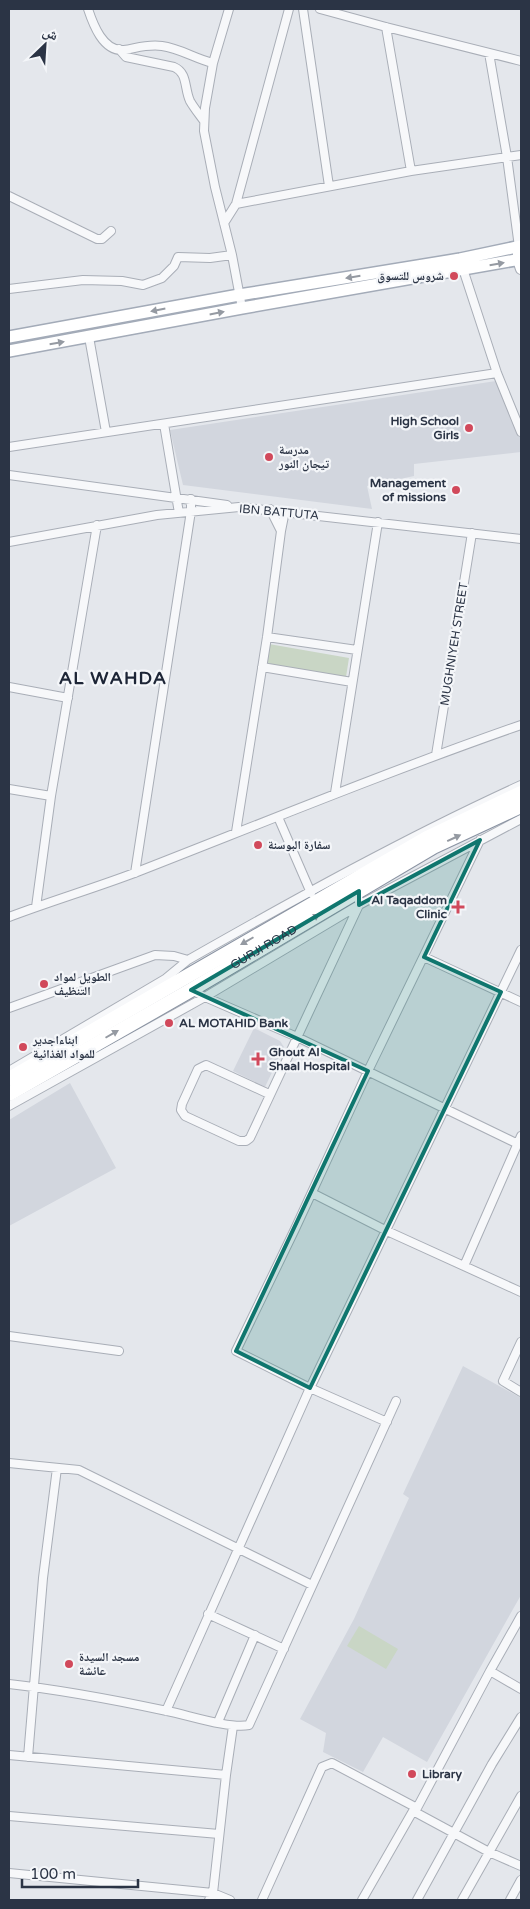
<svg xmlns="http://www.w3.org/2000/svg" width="530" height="1909" font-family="'Varela Round','Noto Naskh Arabic',sans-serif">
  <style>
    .built { fill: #d2d6de }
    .green { fill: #c9d6c5 }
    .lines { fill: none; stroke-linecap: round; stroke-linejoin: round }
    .street-casing { stroke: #a9aeb7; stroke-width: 10 }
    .secondary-casing { stroke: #a9aeb7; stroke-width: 12 }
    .primary-casing { stroke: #a3abb8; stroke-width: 14 }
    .highway-casing { stroke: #8b94a3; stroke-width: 16 }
    .street { stroke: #f7f8fa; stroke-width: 8 }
    .secondary { stroke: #fff; stroke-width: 10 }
    .primary { stroke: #fff; stroke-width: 11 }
    .highway { stroke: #fff; stroke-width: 14 }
    .oneway { fill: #959aa2 }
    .marked { fill: #0f766e; fill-opacity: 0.2; stroke: #0f766e; stroke-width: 4; stroke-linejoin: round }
    .poi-dot { fill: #d1495b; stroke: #f4f6f9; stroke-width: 2 }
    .labels { text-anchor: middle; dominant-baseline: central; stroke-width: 4.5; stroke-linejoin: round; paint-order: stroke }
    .poi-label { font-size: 12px; font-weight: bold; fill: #2b3445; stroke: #f4f6f9; text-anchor: start }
    .street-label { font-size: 12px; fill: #2b3445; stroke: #f4f6f9 }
    .district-label { font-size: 18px; font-weight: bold; letter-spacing: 1px; fill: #1d2536; stroke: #f4f6f9 }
  </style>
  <rect width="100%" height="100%" fill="#e4e7ec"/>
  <path class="built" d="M 496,381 L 521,435 L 521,452 L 414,464 L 414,476 L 367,486 L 372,509 L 183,485 L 170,430 Z
    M 254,1028 L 280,1041 L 284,1047 L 265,1087 L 233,1071 Z
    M 70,1083 L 116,1168 L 9,1226 L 9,1120 Z
    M 463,1366 L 521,1398 L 521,1595 L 427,1762 L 383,1737 L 363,1772 L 323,1752 L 326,1733 L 300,1719 L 354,1619 L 409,1498 L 403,1494 Z"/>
  <path class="green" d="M 269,644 L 349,658 L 346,677 L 266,663 Z
    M 359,1626 L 398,1649 L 386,1669 L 347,1646 Z"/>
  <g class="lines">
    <g class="street-casing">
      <path id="street" d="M 88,9 C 93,24 103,52 124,50 C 137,48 147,44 162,46 C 179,48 196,59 213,63
        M 229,9 L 213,63 L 205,108 L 204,131 L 215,187 L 232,255 L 242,308
        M 303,9 L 329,186
        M 320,9 L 386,27 L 521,61
        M 386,27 L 411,171
        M 119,49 L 126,57 L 174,67 C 188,73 184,88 190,101 C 194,108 199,114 204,121
        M 489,53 L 507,157 L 519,247
        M 9,196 L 97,239 L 102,239 L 111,231
        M 236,204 L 289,9
        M 224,223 L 236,204 L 411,171 L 521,155
        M 462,266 L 497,373 L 521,432
        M 9,289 L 83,280 L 122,281 L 143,285 L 162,278 L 174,266 L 178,257 L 210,258 L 232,255
        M 89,337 L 106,432
        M 164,424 L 179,513
        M 9,447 L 497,373
        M 9,475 L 227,505
        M 270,509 L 281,531 L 285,511
        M 9,542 L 157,515 L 239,507 L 521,539
        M 267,637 L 357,650
        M 262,667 L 352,682
        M 9,687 L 68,698
        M 436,755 L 472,533
        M 9,789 L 51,796
        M 335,793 L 378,522
        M 278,817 L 311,893
        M 236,832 L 267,637 L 281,531
        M 135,873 L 191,511 L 191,499
        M 359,900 L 359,905 L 521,819
        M 36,907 L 51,796 L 97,525
        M 9,917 C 51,901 95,888 137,872 C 265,822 392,770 521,725
        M 424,957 L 521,1002
        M 191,990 L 205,997 L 297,1037 L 518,1144
        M 9,1008 L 155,955 L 174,956 L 188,960 C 297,898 407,837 521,785
        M 9,1071 L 165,979 L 188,960
        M 9,1106 L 205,997 L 359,905 L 250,1138 L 246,1141 L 239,1141 L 185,1116 L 181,1110 L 182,1104 L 198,1069 L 206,1065 L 269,1094
        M 312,1193 L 387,1231 L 521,1292
        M 464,1266 L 521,1136
        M 9,1336 L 119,1351
        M 521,1342 L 503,1381 L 521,1392
        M 387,1422 L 310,1388 L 236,1351 L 295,1229 L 368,1071 L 480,840
        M 9,1463 L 79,1470 L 312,1585
        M 208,1614 L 284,1649
        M 490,1671 L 521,1689
        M 9,1684 C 62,1690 115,1700 167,1711 C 188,1715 229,1729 249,1725 L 396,1401
        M 166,1711 L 310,1388 L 521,950
        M 218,1722 L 255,1635
        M 9,1755 L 226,1775
        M 28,1757 L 43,1578 L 57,1468
        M 413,1811 L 489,1852 L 521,1866
        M 9,1816 L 219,1834
        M 9,1873 L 213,1893 L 230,1900
        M 209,1900 L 213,1893 L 226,1775 L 233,1726
        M 262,1900 L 322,1767 L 332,1763 L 417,1808
        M 362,1900 L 413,1811 L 417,1808 L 490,1671 L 521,1616
        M 417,1900 L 492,1764 L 521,1717
        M 462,1900 L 521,1796
        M 510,1900 L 521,1880"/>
    </g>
    <g class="secondary-casing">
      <path id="secondary" d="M 518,253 L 518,260 L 521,269"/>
    </g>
    <g class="primary-casing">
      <path id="primary" d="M 9,337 L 239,295 L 460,259 L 521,246
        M 9,351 L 242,308 L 521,259"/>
    </g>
    <g class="highway-casing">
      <g id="highway">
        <path d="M 9,1079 L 427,838 L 521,793"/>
        <path id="s1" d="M 9,1094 L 191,990 L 433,847 L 521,806"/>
      </g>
    </g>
    <use href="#street" class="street"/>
    <use href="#secondary" class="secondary"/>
    <use href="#primary" class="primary"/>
    <use href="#highway" class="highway"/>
  </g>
  <defs><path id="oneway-solid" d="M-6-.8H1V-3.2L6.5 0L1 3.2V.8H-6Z" transform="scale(1.25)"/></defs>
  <g class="oneway">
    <use href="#oneway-solid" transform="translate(497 264) rotate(-10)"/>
    <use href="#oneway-solid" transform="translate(353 277) rotate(171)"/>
    <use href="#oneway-solid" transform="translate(158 310) rotate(169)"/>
    <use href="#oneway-solid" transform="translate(217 313) rotate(-11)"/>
    <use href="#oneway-solid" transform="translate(57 343) rotate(-10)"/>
    <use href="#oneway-solid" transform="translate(454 838) rotate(-25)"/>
    <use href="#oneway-solid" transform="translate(313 918) rotate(-30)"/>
    <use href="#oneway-solid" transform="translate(247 941) rotate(150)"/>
    <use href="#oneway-solid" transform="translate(112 1034) rotate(-30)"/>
  </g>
  <path class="marked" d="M 480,840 L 424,957 L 501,992 L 310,1388 L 236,1351 L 368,1071 L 191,990 L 359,891 L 359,905 Z"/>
  <g class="poi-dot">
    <circle cx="454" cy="276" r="5"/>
    <circle cx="469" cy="428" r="5"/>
    <circle cx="269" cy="457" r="5"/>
    <circle cx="456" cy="490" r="5"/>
    <circle cx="258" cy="845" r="5"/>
    <path d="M455.5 899.5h5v5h5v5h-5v5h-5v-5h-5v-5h5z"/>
    <circle cx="44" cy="984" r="5"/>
    <circle cx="169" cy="1023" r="5"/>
    <circle cx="23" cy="1047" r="5"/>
    <path d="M255.5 1051.5h5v5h5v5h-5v5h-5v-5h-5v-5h5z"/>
    <circle cx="69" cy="1664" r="5"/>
    <circle cx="412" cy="1774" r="5"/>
  </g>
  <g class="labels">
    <g class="poi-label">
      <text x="444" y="276" text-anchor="end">شروس للتسوق</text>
      <text x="459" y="421" text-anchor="end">High School<tspan x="459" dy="14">Girls</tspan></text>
      <text x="279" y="450">مدرسة<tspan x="279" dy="14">تيجان النور</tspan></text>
      <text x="446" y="483" text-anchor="end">Management<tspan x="446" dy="14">of missions</tspan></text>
      <text x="268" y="845">سفارة البوسنة</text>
      <text x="447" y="900" text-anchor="end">Al Taqaddom<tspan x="447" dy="14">Clinic</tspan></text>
      <text x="54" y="977">الطويل لمواد<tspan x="54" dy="14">التنظيف</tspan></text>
      <text x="179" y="1023">AL MOTAHID Bank</text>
      <text x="33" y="1040">ابناءاجدير<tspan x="33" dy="14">للمواد الغذائية</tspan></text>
      <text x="269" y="1052">Ghout Al<tspan x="269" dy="14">Shaal Hospital</tspan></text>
      <text x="79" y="1657">مسجد السيدة<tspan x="79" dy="14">عائشة</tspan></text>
      <text x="422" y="1774">Library</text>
    </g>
    <g class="street-label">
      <text transform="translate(279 512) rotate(5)">IBN BATTUTA</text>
      <text transform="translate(454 644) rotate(-81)">MUGHNIYEH STREET</text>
      <text stroke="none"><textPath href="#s1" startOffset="294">GURJI ROAD</textPath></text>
    </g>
    <g class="district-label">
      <text x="113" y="678">AL WAHDA</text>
    </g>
  </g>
  <rect width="530" height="1909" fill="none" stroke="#2b3445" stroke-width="20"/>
  <g transform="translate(45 45) rotate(25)" stroke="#f4f6f9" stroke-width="4" paint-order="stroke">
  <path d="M0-4L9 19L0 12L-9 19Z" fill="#2b3445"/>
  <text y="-8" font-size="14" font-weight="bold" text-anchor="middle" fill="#2b3445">ش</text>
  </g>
  <path d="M22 1879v8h116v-8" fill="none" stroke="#2b3445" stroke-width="2.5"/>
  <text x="30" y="1879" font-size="15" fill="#2b3445" stroke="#f4f6f9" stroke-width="4" paint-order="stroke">100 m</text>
</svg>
